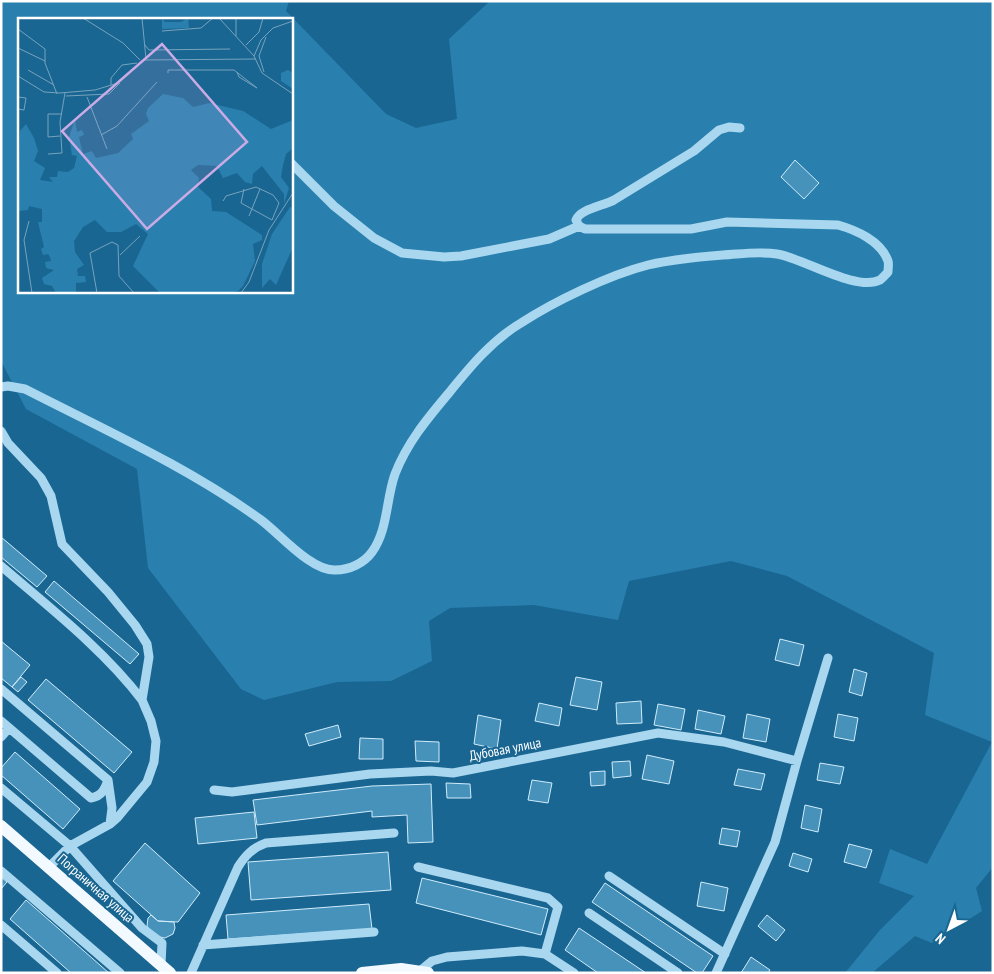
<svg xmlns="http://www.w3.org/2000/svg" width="994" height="974" font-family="'PT Sans Narrow',sans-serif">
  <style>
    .green { fill: #2980ae; fill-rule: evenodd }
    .building { fill: #4692bb; stroke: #d0ecfb }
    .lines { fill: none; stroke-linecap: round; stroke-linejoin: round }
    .minor { stroke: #a9d7ef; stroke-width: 9 }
    .major { stroke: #f2f9ff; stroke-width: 12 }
    .labels { text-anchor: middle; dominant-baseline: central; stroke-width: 4; stroke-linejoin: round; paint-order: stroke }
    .street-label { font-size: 14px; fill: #fff; stroke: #1a6692 }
    .inset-road { fill: none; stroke: #76a3be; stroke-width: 1 }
    .view { fill: #caabe5; fill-opacity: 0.15; stroke: #caabe5; stroke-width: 2.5 }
    .inset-edge { fill: none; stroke: #fff; stroke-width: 2.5 }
  </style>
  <rect width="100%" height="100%" fill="#1a6692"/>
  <path class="green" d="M 1,1 L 289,1 L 286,11 L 386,114 L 416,128 L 457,119 L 449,39 L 490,1 L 993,1 L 993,867 L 976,888 L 982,911 L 932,943 L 915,936 L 872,973 L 845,973 L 880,930 L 914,896 L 879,883 L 890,849 L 927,864 L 992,742 L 925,715 L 934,653 L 787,576 L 731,561 L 629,581 L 618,620 L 534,605 L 450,608 L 429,621 L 432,661 L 391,681 L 337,682 L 264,700 L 241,689 L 148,568 L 137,469 L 26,409 L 1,361 ZM 19,19 L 291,19 L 291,291 L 19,291 Z"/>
  <path class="building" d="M 795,160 L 819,183 L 804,199 L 781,177 Z
    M 1,537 L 47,576 L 37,587 L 1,557 Z
    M 54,581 L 139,654 L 130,664 L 45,592 Z
    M 780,639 L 804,645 L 799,666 L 775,660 Z
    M 1,641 L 30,665 L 12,687 L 1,678 Z
    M 854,669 L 867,673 L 862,696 L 849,692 Z
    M 21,677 L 27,682 L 18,692 L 12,687 Z
    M 576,677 L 602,682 L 597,710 L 570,705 Z
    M 46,679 L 132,752 L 114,773 L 28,700 Z
    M 641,701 L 642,723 L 617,724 L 616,703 Z
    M 539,703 L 562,708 L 559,726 L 535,721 Z
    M 658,704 L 685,709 L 681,730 L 654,725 Z
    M 698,710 L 725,716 L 721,734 L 695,729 Z
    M 747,714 L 770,719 L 766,742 L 743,738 Z
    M 838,714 L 858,718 L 854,741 L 834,737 Z
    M 478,715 L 501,720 L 497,749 L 474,744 Z
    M 338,725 L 341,737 L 309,746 L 305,734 Z
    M 360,738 L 383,739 L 383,759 L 359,759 Z
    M 415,741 L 439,742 L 439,762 L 416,761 Z
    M 15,752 L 80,809 L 63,829 L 1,775 L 1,768 Z
    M 647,755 L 674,761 L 669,784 L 642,779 Z
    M 630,761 L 631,776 L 613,778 L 612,762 Z
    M 820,763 L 844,767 L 840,784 L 817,780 Z
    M 738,769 L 765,774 L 761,790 L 734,785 Z
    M 605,771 L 605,785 L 591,786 L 590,772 Z
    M 532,780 L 552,783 L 548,803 L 528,800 Z
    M 446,783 L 470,784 L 471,798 L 447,798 Z
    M 431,784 L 433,842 L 408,843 L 407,815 L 372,817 L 372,811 L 257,825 L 253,800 L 372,786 Z
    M 805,805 L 822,809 L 818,832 L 801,828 Z
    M 254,812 L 257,838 L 198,844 L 195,818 Z
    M 722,828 L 740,831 L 737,847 L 719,844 Z
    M 145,843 L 200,893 L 178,922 L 158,921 L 113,881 Z
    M 849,844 L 872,850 L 866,868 L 844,862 Z
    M 388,852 L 391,890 L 251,900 L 248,862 Z
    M 793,853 L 812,859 L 808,872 L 789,866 Z
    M 1,877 L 7,882 L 1,889 Z
    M 422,878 L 548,909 L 541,935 L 416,903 Z
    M 701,882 L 728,888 L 724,911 L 697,906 Z
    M 605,883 L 713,956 L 702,973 L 697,973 L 592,902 Z
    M 26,900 L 109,973 L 71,973 L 10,919 Z
    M 369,904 L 372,929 L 228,939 L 226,915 Z
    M 151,915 L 158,921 L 174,922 L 175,928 L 173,934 L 165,938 L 154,936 L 147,926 L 148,918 Z
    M 767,915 L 785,930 L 776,941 L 758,926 Z
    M 579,928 L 646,973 L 598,973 L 565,950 Z
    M 751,957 L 770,970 L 768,973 L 741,973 Z"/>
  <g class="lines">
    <path class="minor" d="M 291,163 L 334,206 L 374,238 L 402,253 L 444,257 L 461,256 L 549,239 L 579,226
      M 1,387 L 8,386 L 25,389 C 105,430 188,467 261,520 C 280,534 311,571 335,570 C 350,570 364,563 372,552 C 388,530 386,499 395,474 C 407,443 427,419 448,394 C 470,367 491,341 521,323 C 555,301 609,275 648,265 C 673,259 698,257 723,255 C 741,254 759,251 777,254 C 803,258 856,292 880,280 C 883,278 885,275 888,272 C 888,269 889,264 888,261 C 881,241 856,230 838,225 L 727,222 L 691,229 L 585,229 L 579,226 L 576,220 C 580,209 603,206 614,200 L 694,151 L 719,130 L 729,127 L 740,128
      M 1,431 L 8,443 L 41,478 L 51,496 L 62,544 L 108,592 L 135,625 L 147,644 L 149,657 L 142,700 L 151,721 L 156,741 L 154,762 L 147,782 L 118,817 L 110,824 L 70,846 L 49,867
      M 1,566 C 49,607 104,650 142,700
      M 1,689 L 108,780 L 112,808 L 110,824
      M 1,721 L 91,798 C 102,796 105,789 108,780
      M 1,737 L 9,728
      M 1,788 L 70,846 L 142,928 L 162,943 L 161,965
      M 214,790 L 232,792 L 370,774 L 431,771 L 453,773 L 658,733 L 724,742 L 797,761
      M 418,867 L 548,898 L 558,907 L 545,954
      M 1,871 L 120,973
      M 609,876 L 725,954
      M 589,913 L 678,973
      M 1,925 L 57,973
      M 203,945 L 374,932
      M 420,971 L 432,961 L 447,957 L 522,951 L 545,954 L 574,973
      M 191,973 L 238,867 C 245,856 252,848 266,843 L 394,833
      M 716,973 L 775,842 L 797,761 L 828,658"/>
    <path class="major" d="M 1,826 L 170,973
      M 362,973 L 401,969 L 428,973"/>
  </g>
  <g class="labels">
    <g class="street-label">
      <text transform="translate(505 749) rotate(-11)">Дубовая улица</text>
      <text transform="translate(96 888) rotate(41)">Пограничная улица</text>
    </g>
  </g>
  <g transform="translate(18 18)">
    <rect width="275" height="275" fill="#1a6692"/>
    <path d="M 144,0 L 147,4 L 163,4 L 170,0 L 171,10 L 144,11 ZM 270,52 L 275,55 L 275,71 L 263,63 L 263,55 ZM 145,76 L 165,80 L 175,89 L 191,85 L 225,93 L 253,111 L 275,102 L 275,130 L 268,136 L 265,147 L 263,159 L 271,170 L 266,186 L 266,176 L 244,148 L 235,156 L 234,166 L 227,164 L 219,155 L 205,160 L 199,148 L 180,147 L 173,152 L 181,160 L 180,169 L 193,181 L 194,193 L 208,194 L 244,217 L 244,222 L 235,226 L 237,243 L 225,268 L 220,273 L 210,275 L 142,275 L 115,248 L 130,216 L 118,206 L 103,214 L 89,214 L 77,202 L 65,209 L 56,223 L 57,234 L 66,247 L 59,251 L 60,258 L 67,258 L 68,264 L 58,265 L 58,274 L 66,275 L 38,275 L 34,268 L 26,266 L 24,260 L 36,252 L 28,250 L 27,244 L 33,243 L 32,239 L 30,236 L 25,237 L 23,231 L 26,229 L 20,204 L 24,204 L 24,191 L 11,188 L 10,192 L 0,193 L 2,113 L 8,106 L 16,120 L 20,133 L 16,143 L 27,150 L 22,162 L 35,164 L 31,159 L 39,159 L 40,153 L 50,154 L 56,150 L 59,138 L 54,137 L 51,119 L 57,101 L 59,114 L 64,112 L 66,117 L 61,119 L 65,136 L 74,133 L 78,140 L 100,135 L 115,121 L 113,116 L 131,103 L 128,96 L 130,90 ZM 272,189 L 275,190 L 275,229 L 258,267 L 252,261 L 244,270 L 244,246 L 254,216 Z" fill="#2980ae"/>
    <path class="inset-road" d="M 65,0 L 105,25 L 122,42M 124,0 L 128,41M 201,0 L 236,38M 275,3 L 255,10 L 243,22 L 236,38 L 244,55 L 275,76M 0,11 L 27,31 L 27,45 L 39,76M 144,13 L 183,10 L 195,0M 218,18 L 218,0M 127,27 L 131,32 L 212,31M 228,27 L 241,14 L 245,0M 0,30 L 27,43M 10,52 L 36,67M 219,54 L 221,59 L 239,70M 246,54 L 241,38 L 248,19M 150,55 L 150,52 L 216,52 L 239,70M 0,58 L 26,74 L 42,75 L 77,72 L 100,65 L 125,42 L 238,41M 93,67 L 93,60 L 104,47 L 119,45M 48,78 L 91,76 L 102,65M 0,79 L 8,80 L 6,92 L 0,91M 69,79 L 89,131M 83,117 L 99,108 L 139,64M 42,118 L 30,119 L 30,96 L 44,96M 30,136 L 44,135 L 42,104 L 47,75M 226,171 L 223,185 L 254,202M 205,183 L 208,178 L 238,169 L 255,177 L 261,185 L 254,202M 231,198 L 242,171M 11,203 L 6,222 L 14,275M 102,237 L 122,218M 79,275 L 72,235 L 94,224 L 100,227 L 101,258 L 116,275M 223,275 L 231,264 L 251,212 L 275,175"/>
    <path class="view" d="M 144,26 L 229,124 L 129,211 L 44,113 Z"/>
    <rect width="275" height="275" class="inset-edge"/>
  </g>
  <rect width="994" height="974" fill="none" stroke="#ffffff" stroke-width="5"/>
  <g transform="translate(949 929) rotate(221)" stroke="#1a6692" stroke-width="4" paint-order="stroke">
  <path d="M0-4L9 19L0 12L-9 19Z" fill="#ffffff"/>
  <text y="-8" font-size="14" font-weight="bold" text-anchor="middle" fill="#ffffff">N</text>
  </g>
</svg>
